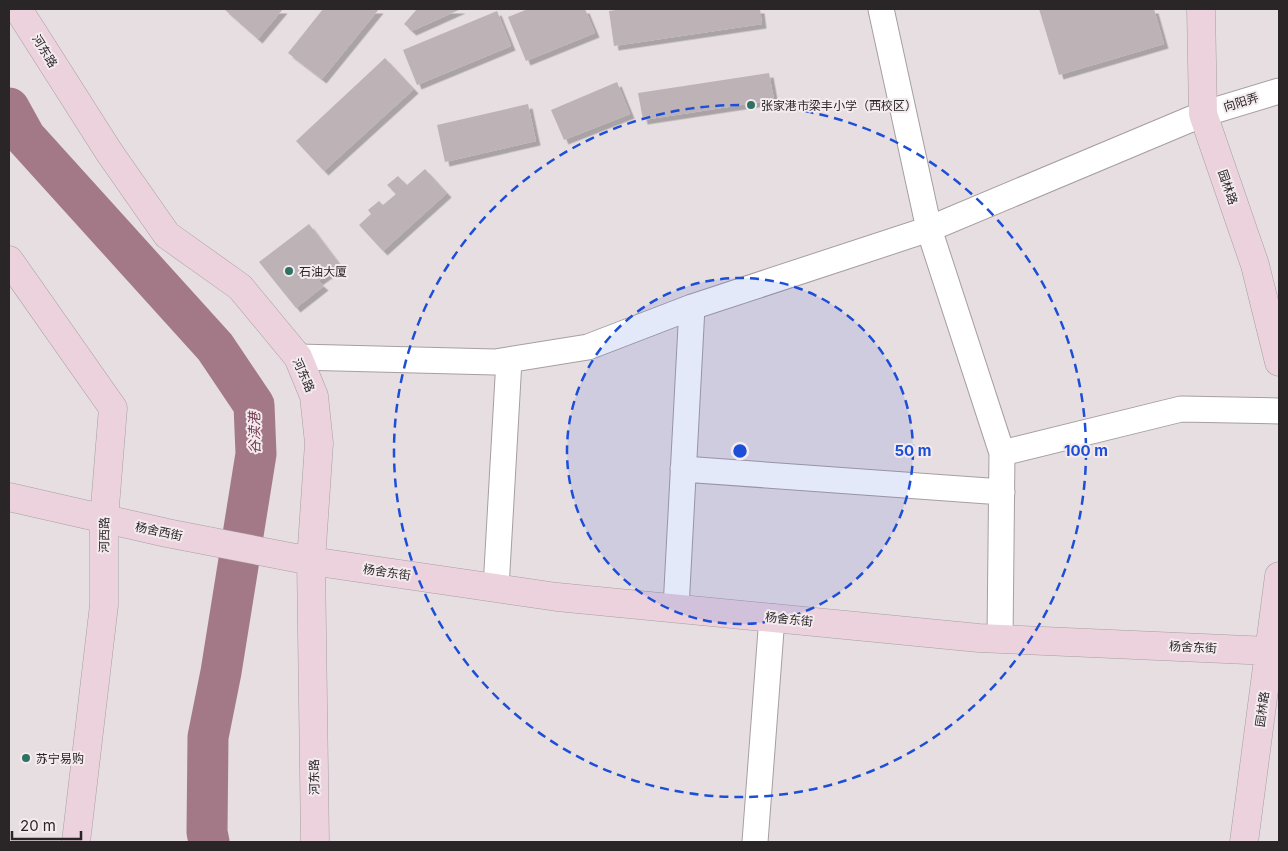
<svg xmlns="http://www.w3.org/2000/svg" width="1288" height="851" font-family="Inter,'Noto Sans SC',sans-serif">
  <style>
    .lines { fill: none; stroke-linecap: round; stroke-linejoin: round }
    .river { stroke: #a37988; stroke-width: 41 }
    .building { fill: #bdb3b6; filter: url(#shadow) }
    .street-casing { stroke: #a79ea1; stroke-width: 27 }
    .secondary-casing { stroke: #a79ea1; stroke-width: 29 }
    .street { stroke: #fff; stroke-width: 25 }
    .secondary { stroke: #ebd2dc; stroke-width: 28 }
    .ring { fill: none; stroke: #1d4ed8; stroke-width: 2.5; stroke-dasharray: 9 6 }
    .poi-dot { fill: #2f7162; stroke: #f4ebee; stroke-width: 2 }
    .labels { text-anchor: middle; dominant-baseline: central; stroke-width: 4; stroke-linejoin: round; paint-order: stroke }
    .street-label { font-size: 12px; fill: #2a2628; stroke: #f4ebee }
    .poi-label { font-size: 12px; fill: #2a2628; stroke: #f4ebee; text-anchor: start }
    .water-label { font-size: 14px; font-style: italic; fill: #71384f; stroke: #f4ebee }
    .centre { fill: #1d4ed8; stroke: #f4ebee; stroke-width: 2.5 }
    .ring-label { font-size: 15px; text-anchor: middle; font-weight: bold; fill: #1d4ed8; stroke: #f4ebee; stroke-width: 4; stroke-linejoin: round; paint-order: stroke }
  </style>
  <defs>
    <filter id="shadow"><feDropShadow dx="4.5" dy="4.5" stdDeviation="0" flood-color="#0004"/></filter>
  </defs>
  <rect width="100%" height="100%" fill="#e7dee1"/>
  <g class="lines">
    <path class="river" d="M 9,108 L 25,137 L 215,347 L 254,405 L 256,454 L 221,672 L 208,737 L 207,832 L 209,842"/>
  </g>
  <path class="building" d="M 224,9 L 283,9 L 258,39 Z
    M 323,9 L 379,9 L 322,79 L 288,53 Z
    M 417,9 L 461,9 L 412,31 L 404,24 Z
    M 528,9 L 585,9 L 595,33 L 526,61 L 508,17 Z
    M 623,9 L 760,9 L 762,24 L 614,46 L 609,11 Z
    M 1039,9 L 1154,9 L 1164,44 L 1059,75 Z
    M 497,11 L 511,46 L 417,85 L 403,50 Z
    M 385,58 L 414,89 L 324,171 L 296,141 Z
    M 769,73 L 774,100 L 643,120 L 638,93 Z
    M 617,82 L 630,114 L 564,140 L 551,110 Z
    M 528,104 L 536,141 L 445,162 L 437,125 Z
    M 425,169 L 447,193 L 383,251 L 359,225 L 371,214 L 368,210 L 379,201 L 383,205 L 396,194 L 387,185 L 398,176 L 407,185 Z
    M 309,224 L 340,265 L 318,281 L 324,286 L 296,308 L 259,262 Z"/>
  <g class="lines">
    <g class="street-casing">
      <path id="street" d="M 881,9 L 929,229 L 1002,453 L 1000,638
        M 298,357 L 495,362 L 588,347 L 692,307 L 929,229 L 1203,114 L 1279,91
        M 1002,453 L 1181,409 L 1279,411
        M 683,469 L 1002,492
        M 496,588 L 509,360
        M 676,608 L 692,307
        M 755,842 L 772,617"/>
    </g>
    <g class="secondary-casing">
      <path id="secondary" d="M 18,9 L 109,152 L 167,235 L 240,287 L 298,357 L 314,396 L 319,443 L 311,561 L 315,842
        M 1201,9 L 1203,114 L 1255,265 L 1279,362
        M 9,260 L 113,408 L 104,519 L 104,605 L 76,842
        M 9,497 L 167,533 L 311,561 L 557,597 L 979,638 L 1270,651
        M 1244,842 L 1279,576"/>
    </g>
    <use href="#street" class="street"/>
    <use href="#secondary" class="secondary"/>
  </g>
  <circle cx="740" cy="451" r="173" fill="#1d4ed8" fill-opacity=".12"/>
  <g class="ring">
    <circle cx="740" cy="451" r="173"/>
    <circle cx="740" cy="451" r="346"/>
  </g>
  <g class="poi-dot">
    <circle cx="751" cy="105" r="5"/>
    <circle cx="289" cy="271" r="5"/>
    <circle cx="26" cy="758" r="5"/>
  </g>
  <g class="labels">
    <g class="street-label">
      <text transform="translate(45 51) rotate(58)">河东路</text>
      <text transform="translate(1241 102) rotate(-17)">向阳弄</text>
      <text transform="translate(1228 187) rotate(71)">园林路</text>
      <text transform="translate(304 375) rotate(66)">河东路</text>
      <text transform="translate(159 531) rotate(12)">杨舍西街</text>
      <text transform="translate(104 535) rotate(-89)">河西路</text>
      <text transform="translate(387 572) rotate(8)">杨舍东街</text>
      <text transform="translate(789 619) rotate(6)">杨舍东街</text>
      <text transform="translate(1193 647) rotate(3)">杨舍东街</text>
      <text transform="translate(1262 709) rotate(-82)">园林路</text>
      <text transform="translate(314 777) rotate(-91)">河东路</text>
    </g>
    <g class="poi-label">
      <text x="761" y="105">张家港市梁丰小学（西校区）</text>
      <text x="299" y="271">石油大厦</text>
      <text x="36" y="758">苏宁易购</text>
    </g>
    <g class="water-label">
      <text transform="translate(254 433) rotate(-91)">谷渎港</text>
    </g>
  </g>
  <circle cx="740" cy="451" r="8" class="centre"/>
  <g class="ring-label">
    <text x="913" y="456">50 m</text>
    <text x="1086" y="456">100 m</text>
  </g>
  <rect width="1288" height="851" fill="none" stroke="#2a2628" stroke-width="20"/>
  <path d="M12 831v8h69v-8" fill="none" stroke="#2a2628" stroke-width="2.5"/>
  <text x="20" y="831" font-size="15" fill="#2a2628" stroke="#f4ebee" stroke-width="4" paint-order="stroke">20 m</text>
</svg>
